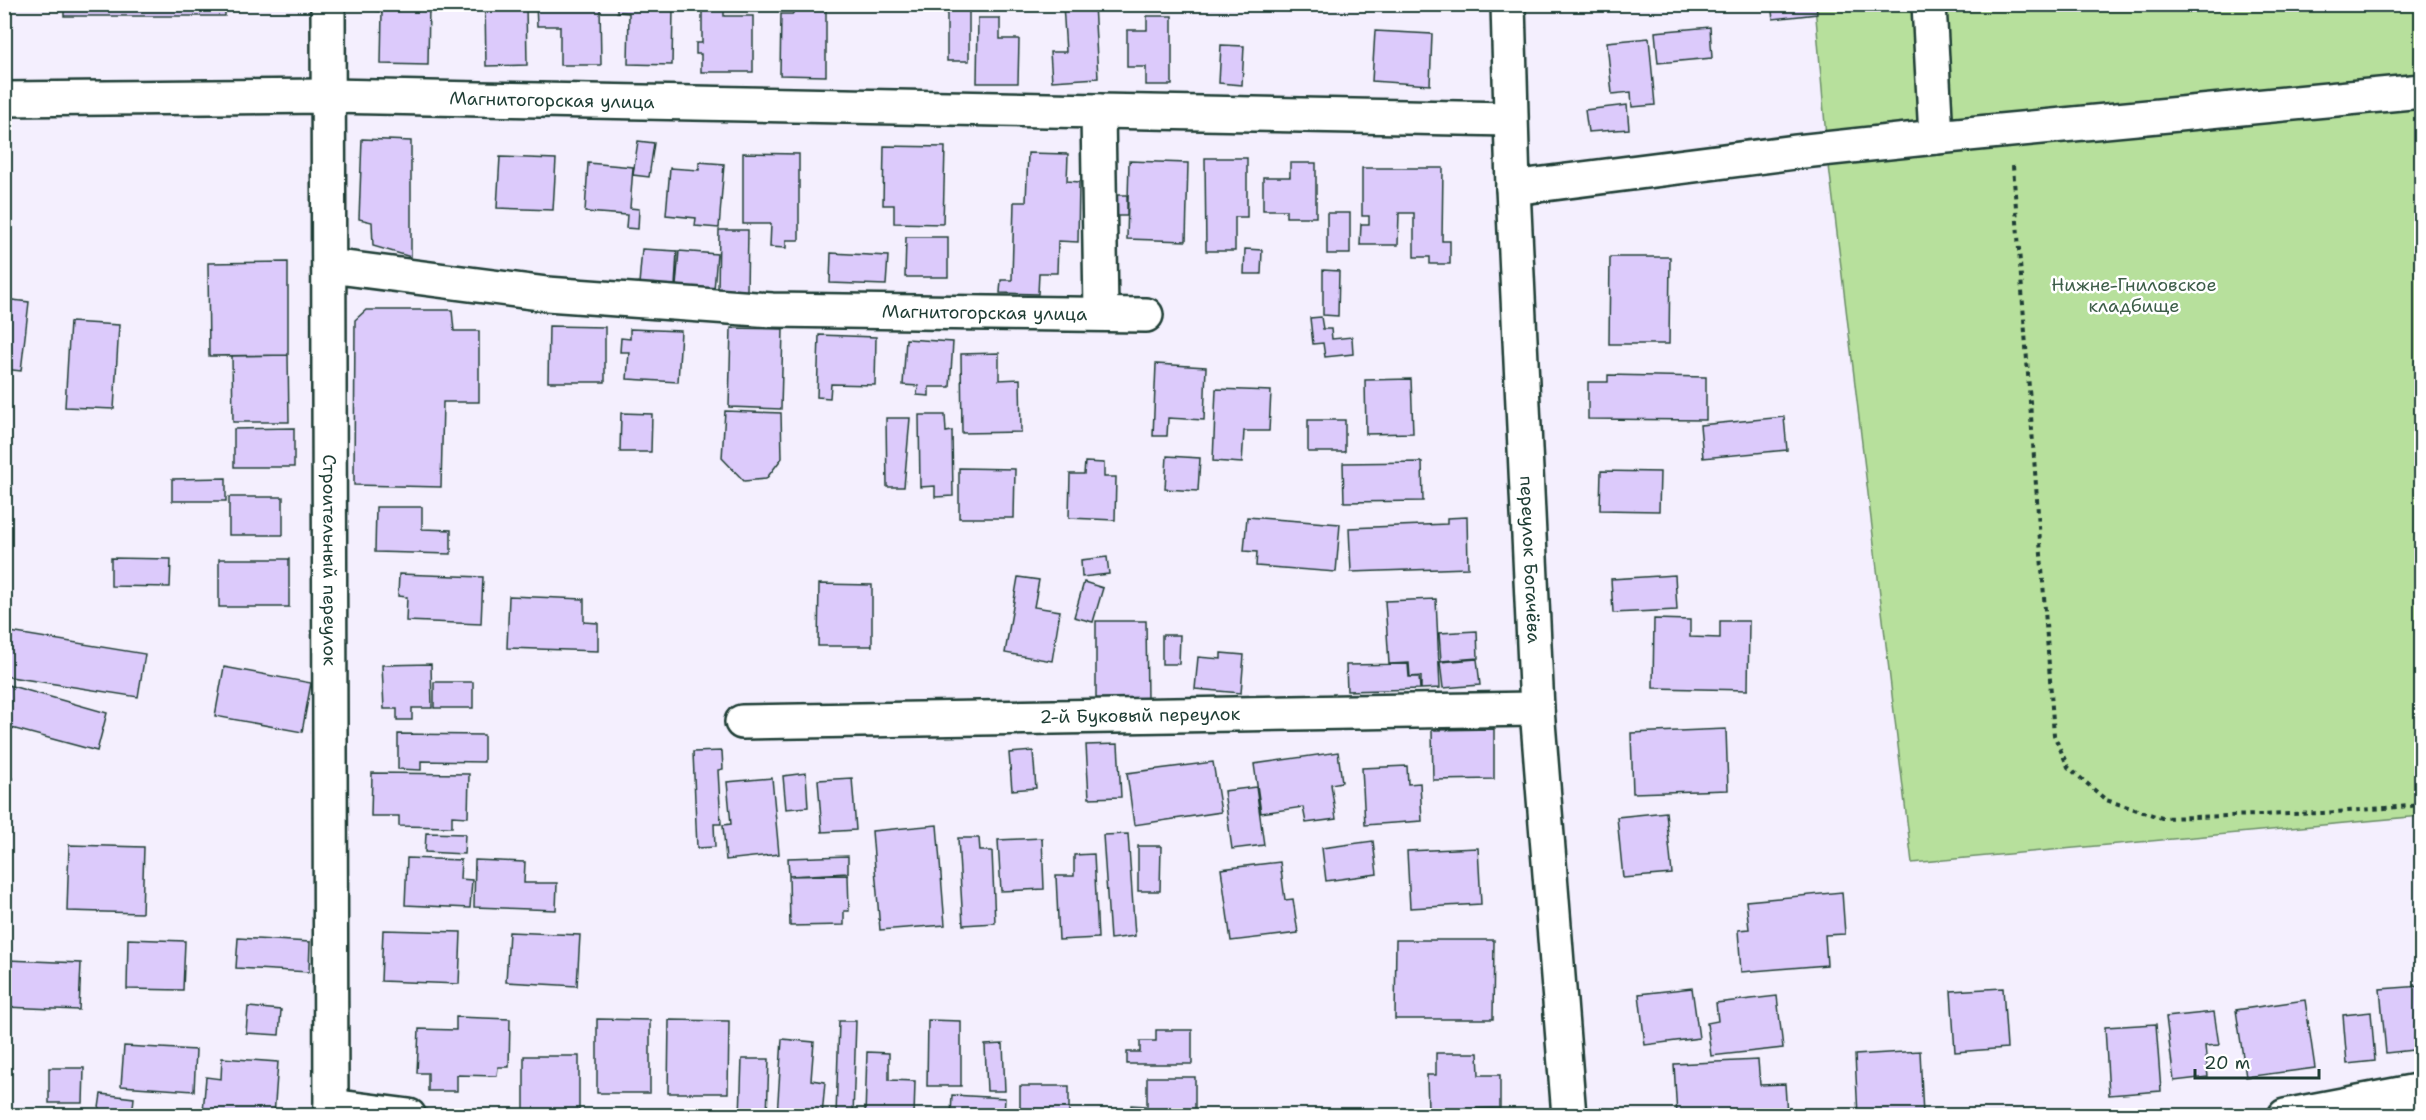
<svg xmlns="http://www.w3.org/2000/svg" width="2426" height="1120" font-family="'Shantell Sans',sans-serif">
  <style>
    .green { fill: #b7e09c; stroke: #6b8e68; stroke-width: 1.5 }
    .building { fill: #dccafb; stroke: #1f3d34; stroke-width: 1.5 }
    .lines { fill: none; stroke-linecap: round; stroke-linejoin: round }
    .minor-casing { stroke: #1f3d34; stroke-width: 38 }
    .path { stroke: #1f3d34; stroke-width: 4; stroke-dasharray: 4.5 4.5; stroke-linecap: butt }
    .minor { stroke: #fff; stroke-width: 33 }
    .labels { text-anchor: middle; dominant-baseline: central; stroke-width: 5; stroke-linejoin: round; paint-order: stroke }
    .street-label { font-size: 18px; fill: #1f3d34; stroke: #fff }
    .park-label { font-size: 18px; fill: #3d5e49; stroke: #fff }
  </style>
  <rect width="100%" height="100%" fill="#f4effe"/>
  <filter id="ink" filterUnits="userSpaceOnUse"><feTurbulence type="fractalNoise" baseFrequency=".0167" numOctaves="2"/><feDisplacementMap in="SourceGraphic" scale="12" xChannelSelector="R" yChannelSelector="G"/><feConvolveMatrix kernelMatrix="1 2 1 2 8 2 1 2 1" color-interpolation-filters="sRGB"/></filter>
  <g filter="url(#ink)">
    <path class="green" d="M 1815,5 L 2421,5 L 2421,816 L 1912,863 L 1827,149 Z"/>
    <path class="building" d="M 64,4 L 225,4 L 225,16 L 64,16 Z
      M 377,4 L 429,4 L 428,65 L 381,64 L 382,11 L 377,11 Z
      M 485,4 L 526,4 L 527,65 L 486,66 Z
      M 536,4 L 600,4 L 601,65 L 560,65 L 560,26 L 537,26 Z
      M 617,4 L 664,4 L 663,8 L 673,8 L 672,65 L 628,64 L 629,13 L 617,12 Z
      M 702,4 L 724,4 L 724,16 L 753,16 L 753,72 L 701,72 L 701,54 L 696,54 L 696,43 L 702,43 Z
      M 947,4 L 969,4 L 969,61 L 947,61 Z
      M 1063,4 L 1094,4 L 1098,78 L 1052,81 L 1050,52 L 1066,52 Z
      M 1183,4 L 1227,4 L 1228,7 L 1183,8 Z
      M 1771,4 L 1816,4 L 1817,14 L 1773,19 Z
      M 793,8 L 826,9 L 826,76 L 780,75 L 781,14 L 793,14 Z
      M 1147,16 L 1172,16 L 1172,85 L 1146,85 L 1146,67 L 1127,67 L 1127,30 L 1147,30 Z
      M 978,18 L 1000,18 L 1000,39 L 1019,39 L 1018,83 L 977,83 Z
      M 1710,27 L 1712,58 L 1658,63 L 1655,32 Z
      M 1375,31 L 1432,34 L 1430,85 L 1372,81 Z
      M 1649,38 L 1655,105 L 1632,107 L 1631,92 L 1612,94 L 1607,42 Z
      M 1221,45 L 1244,46 L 1242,85 L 1219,83 Z
      M 1627,105 L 1629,129 L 1588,132 L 1585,110 Z
      M 362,139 L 411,141 L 411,257 L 373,246 L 372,222 L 359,219 Z
      M 638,141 L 654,143 L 649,177 L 633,175 Z
      M 884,146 L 945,147 L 943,224 L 894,223 L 894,205 L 883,205 Z
      M 743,153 L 799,154 L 799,240 L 786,240 L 786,248 L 770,247 L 771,224 L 743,224 Z
      M 1028,153 L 1068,154 L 1067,181 L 1079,182 L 1078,242 L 1058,241 L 1057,273 L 1039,273 L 1038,294 L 1000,293 L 1001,280 L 1012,280 L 1014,202 L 1026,202 Z
      M 500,157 L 556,159 L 553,210 L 497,208 Z
      M 1205,158 L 1247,158 L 1247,217 L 1235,217 L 1235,251 L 1206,251 Z
      M 1129,161 L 1188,163 L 1186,241 L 1127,239 Z
      M 699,162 L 724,164 L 719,228 L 695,226 L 696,218 L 666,215 L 670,168 L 699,170 Z
      M 588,163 L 633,167 L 630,208 L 639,209 L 638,229 L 626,228 L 627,215 L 585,212 Z
      M 1290,163 L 1316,163 L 1316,217 L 1286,217 L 1286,210 L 1263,210 L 1263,177 L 1290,177 Z
      M 1362,168 L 1443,168 L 1442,241 L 1450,241 L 1450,264 L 1430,264 L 1430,257 L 1414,257 L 1414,213 L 1399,213 L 1398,245 L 1360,245 L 1361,224 L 1369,224 L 1369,216 L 1362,216 Z
      M 1108,195 L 1127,195 L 1127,216 L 1108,216 Z
      M 1327,213 L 1350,213 L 1350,254 L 1327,254 Z
      M 719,230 L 748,230 L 747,291 L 718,290 Z
      M 906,237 L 948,237 L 948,277 L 905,277 Z
      M 642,249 L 677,251 L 675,286 L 639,284 Z
      M 1245,249 L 1262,250 L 1261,274 L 1244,274 Z
      M 679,251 L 717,254 L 714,290 L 676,286 Z
      M 831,253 L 888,256 L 886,285 L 830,283 Z
      M 1610,257 L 1670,257 L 1669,344 L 1609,344 Z
      M 288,262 L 288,355 L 209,356 L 208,263 Z
      M 1323,270 L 1339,271 L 1338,316 L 1323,315 Z
      M 4,299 L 29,302 L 21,371 L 4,369 Z
      M 366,310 L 452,310 L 454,331 L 479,331 L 479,402 L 443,402 L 441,487 L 354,485 L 355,320 Z
      M 1321,317 L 1323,329 L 1331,329 L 1332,339 L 1352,337 L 1353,354 L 1325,357 L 1323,343 L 1313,344 L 1310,318 Z
      M 70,322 L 119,325 L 114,409 L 65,407 Z
      M 549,326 L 605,327 L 605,382 L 548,382 Z
      M 731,328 L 783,329 L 781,409 L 729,407 Z
      M 630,329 L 681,331 L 678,382 L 627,379 L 629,352 L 620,352 L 621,338 L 630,339 Z
      M 819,335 L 876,337 L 875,385 L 831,384 L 830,398 L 817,397 Z
      M 906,339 L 953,342 L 950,387 L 929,387 L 929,396 L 917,395 L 918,386 L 903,385 Z
      M 999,353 L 999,380 L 1020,379 L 1021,432 L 962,433 L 961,354 Z
      M 288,355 L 289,422 L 233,422 L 232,356 Z
      M 1156,364 L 1206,367 L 1204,420 L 1168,418 L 1167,436 L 1153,436 Z
      M 1608,375 L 1706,377 L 1706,420 L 1588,419 L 1588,382 L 1608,382 Z
      M 1411,379 L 1413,433 L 1366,434 L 1365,380 Z
      M 1216,389 L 1271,391 L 1269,431 L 1244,431 L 1242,463 L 1213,461 Z
      M 725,411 L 781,413 L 782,458 L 766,479 L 744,481 L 722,458 Z
      M 621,413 L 652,414 L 651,452 L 620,452 Z
      M 919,415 L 945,415 L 946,432 L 952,431 L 953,496 L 935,497 L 935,486 L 920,487 Z
      M 1784,417 L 1787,450 L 1703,458 L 1700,425 Z
      M 886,418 L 910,418 L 904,487 L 887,487 Z
      M 1308,420 L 1345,420 L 1345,452 L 1308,452 Z
      M 294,428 L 294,467 L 234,467 L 234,429 Z
      M 1167,456 L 1200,458 L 1198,491 L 1165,489 Z
      M 1085,462 L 1104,463 L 1104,477 L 1116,477 L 1115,520 L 1069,518 L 1070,474 L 1084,474 Z
      M 1422,462 L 1423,501 L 1344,502 L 1343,463 Z
      M 959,468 L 1015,469 L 1014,518 L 959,518 Z
      M 1601,471 L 1660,472 L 1659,511 L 1600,510 Z
      M 226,478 L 226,501 L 172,501 L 172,479 Z
      M 229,497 L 283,497 L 283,535 L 229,535 Z
      M 376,507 L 422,507 L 422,529 L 451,530 L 451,554 L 375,552 Z
      M 1247,517 L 1340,524 L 1336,572 L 1256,566 L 1257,552 L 1244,551 Z
      M 1467,517 L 1468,568 L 1351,572 L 1349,528 L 1447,524 L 1447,518 Z
      M 1107,557 L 1109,574 L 1082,577 L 1081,560 Z
      M 111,558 L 171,559 L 170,587 L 111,586 Z
      M 219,559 L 289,559 L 289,607 L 219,607 Z
      M 399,574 L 483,577 L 481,624 L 406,621 L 407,597 L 398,596 Z
      M 1675,575 L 1677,610 L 1613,613 L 1611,579 Z
      M 1018,577 L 1039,580 L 1034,607 L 1060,611 L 1052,661 L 1005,653 Z
      M 1084,582 L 1103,588 L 1093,622 L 1074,617 Z
      M 819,584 L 872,585 L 872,646 L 818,646 Z
      M 509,596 L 584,599 L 584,622 L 598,623 L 598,651 L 507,648 Z
      M 1436,599 L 1440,688 L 1421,689 L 1421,676 L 1410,677 L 1409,663 L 1389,664 L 1385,601 Z
      M 1654,619 L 1690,620 L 1690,637 L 1720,638 L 1720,621 L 1749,621 L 1748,690 L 1653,688 Z
      M 1096,621 L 1146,621 L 1147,700 L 1096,700 Z
      M 4,631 L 145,654 L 138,697 L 4,676 Z
      M 1477,631 L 1478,658 L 1441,661 L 1439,633 Z
      M 1162,635 L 1180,635 L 1179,664 L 1162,664 Z
      M 1221,653 L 1244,655 L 1241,693 L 1195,689 L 1198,657 L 1221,659 Z
      M 1477,659 L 1480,685 L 1443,688 L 1440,662 Z
      M 431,664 L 432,708 L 412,708 L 412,720 L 397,720 L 397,709 L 384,709 L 382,665 Z
      M 1408,664 L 1409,677 L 1419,677 L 1420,689 L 1347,691 L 1346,665 Z
      M 224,667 L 311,683 L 302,732 L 215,716 Z
      M 434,682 L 473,682 L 473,708 L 434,708 Z
      M 8,685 L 107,713 L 97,751 L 4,726 L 4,696 Z
      M 1494,729 L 1494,779 L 1433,780 L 1432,730 Z
      M 1726,729 L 1728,790 L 1633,793 L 1631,733 Z
      M 398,734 L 484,735 L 484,762 L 421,761 L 421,770 L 398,769 Z
      M 1118,744 L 1121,797 L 1089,798 L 1086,745 Z
      M 722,751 L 723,769 L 718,770 L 721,824 L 714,824 L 715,847 L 697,848 L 693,752 Z
      M 1033,751 L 1036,788 L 1012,790 L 1009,753 Z
      M 1338,752 L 1342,782 L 1331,784 L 1336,819 L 1306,823 L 1303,807 L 1261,813 L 1254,764 Z
      M 1213,762 L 1221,812 L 1134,825 L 1127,773 Z
      M 1407,766 L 1408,784 L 1420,783 L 1422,821 L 1365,825 L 1362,768 Z
      M 372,773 L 469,774 L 468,817 L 452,816 L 452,827 L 399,826 L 399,816 L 371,816 Z
      M 806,773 L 808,807 L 786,809 L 783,776 Z
      M 4,778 L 12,778 L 8,827 L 4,827 Z
      M 772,778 L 779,854 L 726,860 L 723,825 L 731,824 L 727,782 Z
      M 852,778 L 856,830 L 822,832 L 818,780 Z
      M 1256,787 L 1264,845 L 1232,849 L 1224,791 Z
      M 1666,812 L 1672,874 L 1623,878 L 1617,817 Z
      M 937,825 L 945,925 L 880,930 L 872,831 Z
      M 426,833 L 465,834 L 464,854 L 425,852 Z
      M 1128,834 L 1135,936 L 1110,939 L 1103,835 Z
      M 958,838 L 979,838 L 980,851 L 992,851 L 995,923 L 963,925 Z
      M 1042,838 L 1044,889 L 1001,891 L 998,840 Z
      M 1373,841 L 1377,874 L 1326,881 L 1322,848 Z
      M 69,845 L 144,847 L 142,913 L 67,911 Z
      M 1138,846 L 1161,846 L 1160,891 L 1138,891 Z
      M 1478,848 L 1481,904 L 1410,908 L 1407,851 Z
      M 1094,854 L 1098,938 L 1059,940 L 1056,876 L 1074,876 L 1074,855 Z
      M 848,856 L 848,873 L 789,876 L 788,858 Z
      M 407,858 L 461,860 L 460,879 L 472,880 L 470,908 L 405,905 Z
      M 475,860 L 525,862 L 524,883 L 557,883 L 556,910 L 474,907 Z
      M 1280,862 L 1285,900 L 1293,899 L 1298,933 L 1231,941 L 1221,869 Z
      M 848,875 L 849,911 L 844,911 L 844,925 L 790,926 L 789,876 Z
      M 1842,892 L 1845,934 L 1825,935 L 1827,965 L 1741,972 L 1738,930 L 1749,929 L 1746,901 Z
      M 383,930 L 461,932 L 459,984 L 381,981 Z
      M 509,932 L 580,935 L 577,986 L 506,982 Z
      M 238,938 L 310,942 L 309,972 L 236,968 Z
      M 128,939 L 185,941 L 183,990 L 127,989 Z
      M 1396,940 L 1494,940 L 1493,1019 L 1395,1019 Z
      M 7,960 L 81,963 L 79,1010 L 5,1007 Z
      M 2422,986 L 2422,1049 L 2386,1053 L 2380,989 Z
      M 1692,988 L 1699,1038 L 1645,1045 L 1639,994 Z
      M 2003,988 L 2007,1048 L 1955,1052 L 1951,991 Z
      M 1777,996 L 1783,1048 L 1711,1056 L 1707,1023 L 1718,1021 L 1716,1003 Z
      M 2305,1000 L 2315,1068 L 2246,1077 L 2236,1010 Z
      M 248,1007 L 281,1010 L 279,1035 L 246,1033 Z
      M 2214,1012 L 2219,1045 L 2205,1046 L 2208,1077 L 2174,1081 L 2166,1017 Z
      M 2371,1012 L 2375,1061 L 2347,1064 L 2343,1015 Z
      M 456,1017 L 510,1019 L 509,1067 L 498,1067 L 497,1076 L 457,1075 L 457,1091 L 428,1091 L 428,1073 L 417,1073 L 419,1029 L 456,1030 Z
      M 597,1019 L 650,1020 L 650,1093 L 597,1093 Z
      M 669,1020 L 729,1021 L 728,1093 L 668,1093 Z
      M 928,1020 L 961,1021 L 961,1086 L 927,1086 Z
      M 839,1021 L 856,1021 L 853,1116 L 836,1116 Z
      M 2156,1024 L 2161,1091 L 2109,1095 L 2105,1027 Z
      M 1156,1030 L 1192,1030 L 1192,1064 L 1127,1064 L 1127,1052 L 1140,1052 L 1140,1041 L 1156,1041 Z
      M 782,1039 L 814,1042 L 811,1080 L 825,1082 L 822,1116 L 777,1116 Z
      M 1003,1044 L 1005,1091 L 987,1091 L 985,1045 Z
      M 124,1046 L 196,1050 L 194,1091 L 121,1086 Z
      M 1920,1051 L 1923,1116 L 1858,1116 L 1855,1055 Z
      M 867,1052 L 889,1053 L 889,1080 L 915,1081 L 914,1116 L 865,1116 Z
      M 1436,1053 L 1478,1053 L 1479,1075 L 1500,1075 L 1500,1108 L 1428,1110 L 1427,1075 L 1436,1075 Z
      M 524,1056 L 579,1056 L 579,1110 L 524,1110 Z
      M 222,1058 L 278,1062 L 274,1116 L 203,1112 L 206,1077 L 221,1079 Z
      M 742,1059 L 769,1059 L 767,1116 L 740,1116 Z
      M 1758,1060 L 1760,1085 L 1785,1084 L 1787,1116 L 1677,1116 L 1674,1064 Z
      M 49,1068 L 84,1068 L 83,1103 L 49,1103 Z
      M 1147,1077 L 1195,1077 L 1195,1116 L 1131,1116 L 1131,1105 L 1147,1106 Z
      M 1020,1086 L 1069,1086 L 1069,1116 L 1020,1116 Z
      M 101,1094 L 134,1098 L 132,1116 L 98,1115 Z
      M 952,1095 L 1005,1098 L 1004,1116 L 951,1116 Z"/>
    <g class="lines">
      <g class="minor-casing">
        <g id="minor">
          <path id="s1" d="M 328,4 L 331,1116"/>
          <path id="s2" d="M 1508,4 L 1513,188 L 1537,709 L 1569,1116"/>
          <path d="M 1929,4 L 1936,137"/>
          <path id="s3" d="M 4,99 L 329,96 L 1510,119"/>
          <path d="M 1098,111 L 1101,313"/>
          <path d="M 1513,188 L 1795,152 L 1936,137 L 2422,91"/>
          <path id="s4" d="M 330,266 L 547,294 L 772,310 L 1146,315"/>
          <path id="s5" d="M 742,722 L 1537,709"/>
          <path d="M 331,1106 L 409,1116"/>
          <path d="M 2285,1116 L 2422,1090"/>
        </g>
      </g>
      <path class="path" d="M 2013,166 L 2054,735 L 2068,767 L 2106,800 L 2162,818 L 2323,813 L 2422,805"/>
      <use href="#minor" class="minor"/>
    </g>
  </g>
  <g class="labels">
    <g class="street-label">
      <text stroke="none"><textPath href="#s3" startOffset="548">Магнитогорская улица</textPath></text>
      <text stroke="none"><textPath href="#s4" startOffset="657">Магнитогорская улица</textPath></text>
      <text stroke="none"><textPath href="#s1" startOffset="556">Строительный переулок</textPath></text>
      <text stroke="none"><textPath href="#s2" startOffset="556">переулок Богачёва</textPath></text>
      <text stroke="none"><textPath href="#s5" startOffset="398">2-й Буковый переулок</textPath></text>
    </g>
    <g class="park-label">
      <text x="2134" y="285">Нижне-Гниловское<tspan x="2134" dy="21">кладбище</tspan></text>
    </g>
  </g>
  <rect width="2426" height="1120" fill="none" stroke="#fff" stroke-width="24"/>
  <rect x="12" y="12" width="2402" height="1096" fill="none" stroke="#1f3d34" stroke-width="2" filter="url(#ink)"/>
  <path d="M2195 1069v9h124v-9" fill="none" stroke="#1f3d34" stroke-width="3"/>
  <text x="2204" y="1069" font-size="18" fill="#1f3d34" stroke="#ffffff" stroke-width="4.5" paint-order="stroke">20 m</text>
</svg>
